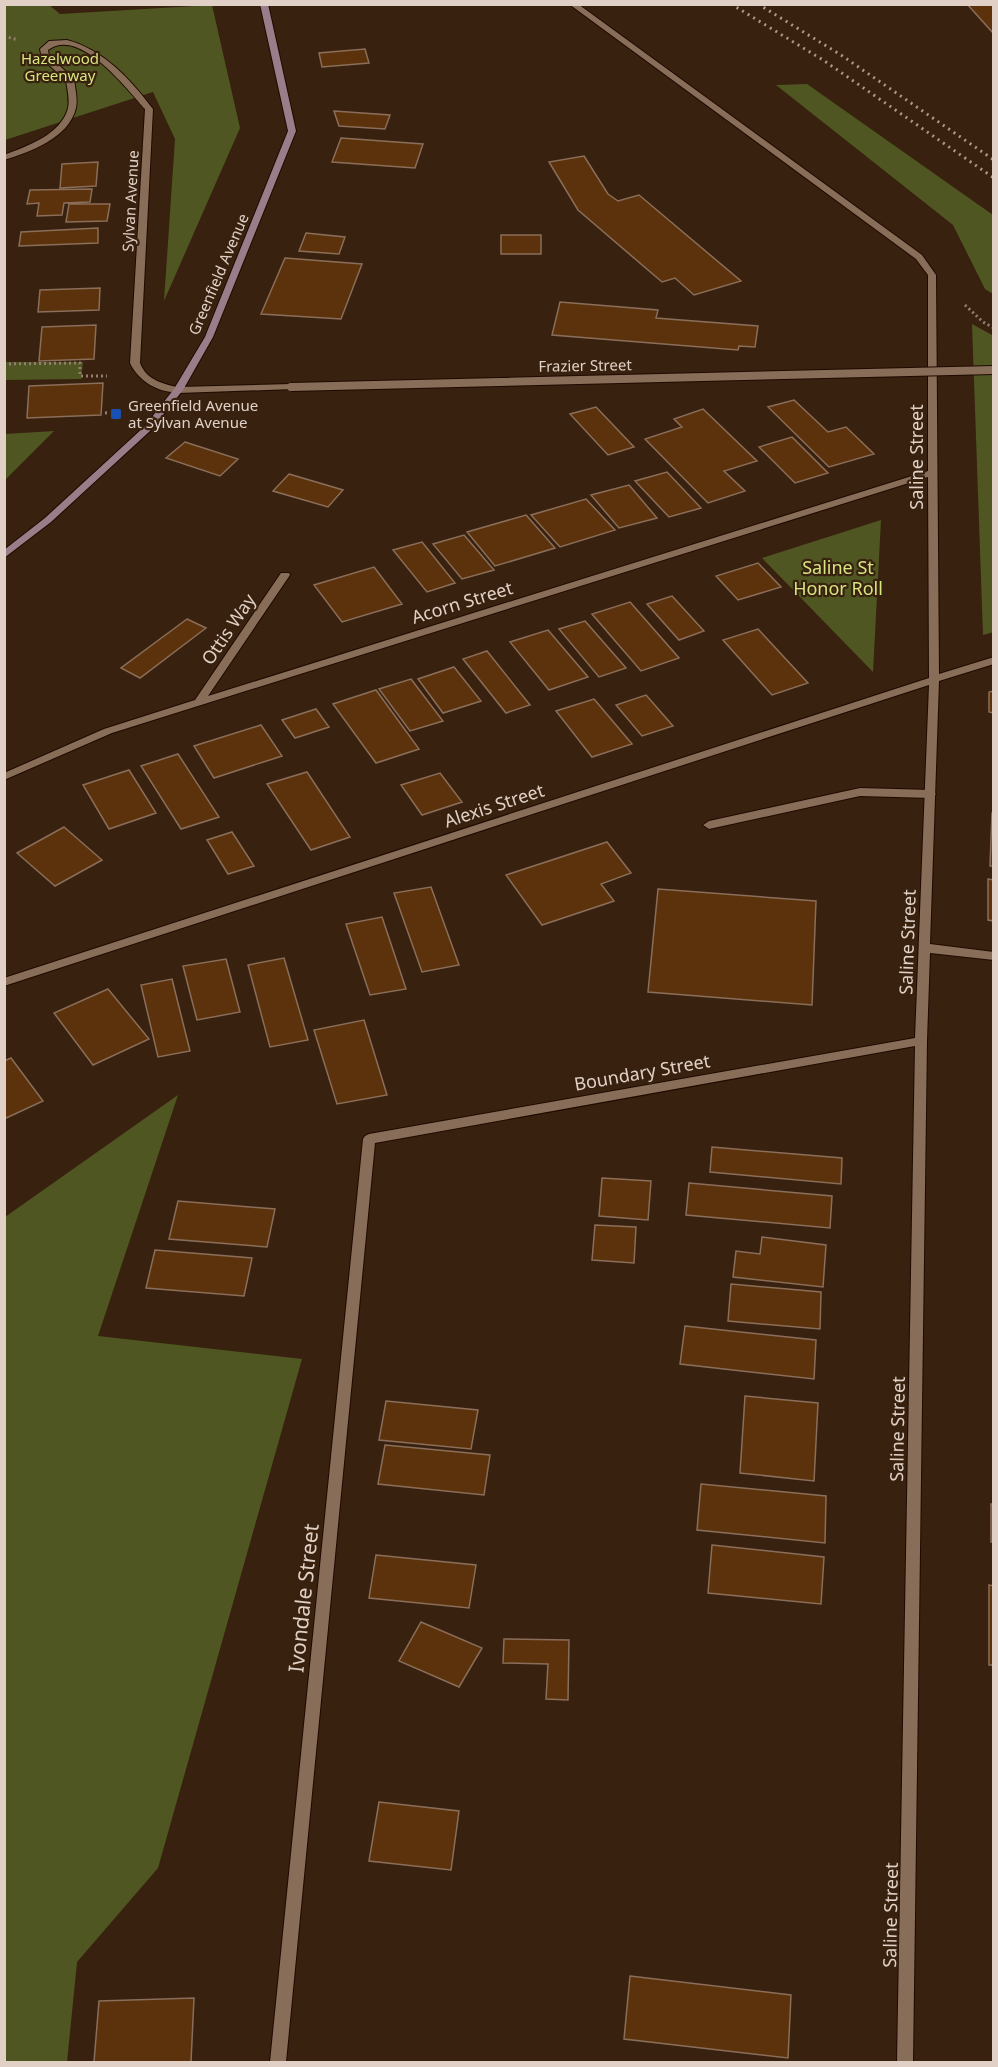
<svg xmlns="http://www.w3.org/2000/svg" width="998" height="2067" font-family="'Noto Sans',sans-serif">
  <style>
    .green { fill: #4f5621 }
    .building { fill: #5b320b; stroke: #8a6e5a; stroke-width: 1.5 }
    .lines { fill: none; stroke-linecap: round; stroke-linejoin: round }
    .service-casing { stroke: #1f0a00; stroke-width: 2 }
    .minor-casing { stroke: #1f0a00; stroke-width: 2 }
    .tertiary-casing { stroke: #1f0a00; stroke-width: 2 }
    .secondary-casing { stroke: #1f0a00; stroke-width: 2 }
    .path { stroke: #937f71; stroke-width: 3; stroke-dasharray: 2 3; stroke-linecap: butt }
    .service { fill: #886d58; fill-rule: evenodd }
    .minor { fill: #886d58; fill-rule: evenodd }
    .tertiary { fill: #886d58; fill-rule: evenodd }
    .secondary { fill: #997d89; fill-rule: evenodd }
    .rail { stroke: #aa988b; stroke-width: 3; stroke-dasharray: 2 4.5; stroke-linecap: butt }
    .tertiary-bridge-casing { stroke: #1f0a00; stroke-width: 10; stroke-linecap: butt }
    .tertiary-bridge { stroke: #886d58; stroke-width: 8 }
    .transit-dot { fill: #1a4fb4; stroke: #38210f; stroke-width: 2 }
    .labels { text-anchor: middle; dominant-baseline: central; stroke-width: 4.5; stroke-linejoin: round; paint-order: stroke }
    .far-park-label { font-size: 15px; fill: #d6e57f; stroke: #38210f }
    .far-street-label { font-size: 15px; fill: #e0d0c5; stroke: #38210f }
    .far-poi-label { font-size: 15px; fill: #e0d0c5; stroke: #38210f; text-anchor: start }
    .street-label { font-size: 18px; fill: #e0d0c5; stroke: #38210f }
    .park-label { font-size: 18px; fill: #d6e57f; stroke: #38210f }
    .near-street-label { font-size: 21px; fill: #e0d0c5; stroke: #38210f }
  </style>
  <rect width="100%" height="100%" fill="#38210f"/>
  <path class="green" d="M 4,5 L 49,5 L 60,14 L 212,5 L 240,128 L 164,301 L 175,139 L 153,92 L 5,140 Z
    M 807,84 L 993,215 L 993,294 L 985,289 L 953,225 L 776,85 Z
    M 972,324 L 994,336 L 994,632 L 983,635 Z
    M 4,362 L 83,362 L 81,379 L 5,380 Z
    M 54,431 L 5,480 L 5,434 Z
    M 881,520 L 873,672 L 762,558 Z
    M 178,1095 L 98,1336 L 302,1359 L 158,1868 L 77,1962 L 67,2062 L 5,2062 L 5,1217 Z"/>
  <path class="building" d="M 967,4 L 994,4 L 994,34 Z
    M 365,49 L 369,63 L 322,67 L 319,53 Z
    M 334,111 L 390,115 L 385,129 L 339,126 Z
    M 341,138 L 423,144 L 415,168 L 332,162 Z
    M 584,156 L 608,194 L 618,201 L 639,195 L 741,281 L 694,295 L 675,278 L 662,282 L 578,210 L 549,162 Z
    M 98,162 L 96,186 L 60,188 L 62,164 Z
    M 92,189 L 90,202 L 64,203 L 62,215 L 37,216 L 39,203 L 27,204 L 30,190 Z
    M 69,204 L 110,204 L 107,221 L 66,222 Z
    M 98,228 L 98,243 L 19,246 L 21,232 Z
    M 306,233 L 345,237 L 339,254 L 299,251 Z
    M 501,235 L 541,235 L 541,254 L 501,254 Z
    M 285,258 L 362,264 L 341,319 L 261,314 Z
    M 100,288 L 99,310 L 38,312 L 40,290 Z
    M 560,302 L 658,310 L 656,318 L 758,326 L 755,347 L 739,346 L 738,350 L 552,335 Z
    M 96,325 L 94,359 L 39,361 L 42,327 Z
    M 103,383 L 101,415 L 27,418 L 29,386 Z
    M 794,400 L 828,432 L 846,427 L 874,454 L 829,467 L 768,407 Z
    M 596,407 L 634,447 L 608,455 L 570,414 Z
    M 703,409 L 757,461 L 724,471 L 745,491 L 708,503 L 645,439 L 682,427 L 674,419 Z
    M 792,437 L 828,473 L 795,483 L 759,447 Z
    M 185,442 L 238,459 L 220,476 L 166,458 Z
    M 667,472 L 701,508 L 669,517 L 635,481 Z
    M 289,474 L 343,490 L 328,507 L 273,491 Z
    M 629,485 L 657,518 L 619,528 L 591,495 Z
    M 586,499 L 615,530 L 560,547 L 531,515 Z
    M 526,515 L 555,548 L 495,566 L 467,532 Z
    M 464,535 L 494,570 L 462,579 L 433,544 Z
    M 422,542 L 455,583 L 427,592 L 393,550 Z
    M 758,563 L 781,587 L 738,600 L 716,576 Z
    M 374,567 L 402,604 L 342,622 L 314,585 Z
    M 672,596 L 704,631 L 679,640 L 647,604 Z
    M 630,602 L 679,658 L 641,671 L 592,614 Z
    M 187,619 L 206,628 L 140,678 L 121,668 Z
    M 585,621 L 626,668 L 599,677 L 559,629 Z
    M 758,629 L 808,683 L 772,695 L 723,640 Z
    M 548,630 L 588,677 L 549,690 L 510,642 Z
    M 487,651 L 530,705 L 506,713 L 463,659 Z
    M 454,667 L 481,701 L 443,713 L 418,679 Z
    M 411,679 L 443,721 L 410,731 L 379,689 Z
    M 376,690 L 419,749 L 376,763 L 333,704 Z
    M 994,691 L 994,713 L 989,712 L 989,692 Z
    M 646,695 L 673,726 L 642,736 L 616,705 Z
    M 594,699 L 632,744 L 592,757 L 556,711 Z
    M 316,709 L 329,727 L 295,738 L 282,720 Z
    M 261,725 L 282,756 L 214,778 L 194,746 Z
    M 178,754 L 219,817 L 181,829 L 141,766 Z
    M 129,770 L 156,813 L 109,829 L 83,785 Z
    M 307,772 L 350,837 L 311,850 L 267,784 Z
    M 440,773 L 462,802 L 422,815 L 401,785 Z
    M 992,813 L 994,813 L 994,866 L 990,866 Z
    M 64,827 L 102,860 L 55,886 L 17,853 Z
    M 232,832 L 254,866 L 228,874 L 207,840 Z
    M 607,842 L 631,873 L 601,884 L 614,901 L 542,925 L 506,875 Z
    M 988,879 L 994,880 L 994,921 L 988,920 Z
    M 431,887 L 459,965 L 422,972 L 394,893 Z
    M 658,889 L 816,901 L 812,1005 L 648,992 Z
    M 382,917 L 406,989 L 370,995 L 346,924 Z
    M 284,958 L 308,1040 L 270,1047 L 248,965 Z
    M 226,959 L 240,1012 L 197,1020 L 183,966 Z
    M 172,979 L 190,1051 L 158,1057 L 141,985 Z
    M 108,989 L 149,1039 L 93,1065 L 54,1013 Z
    M 364,1020 L 387,1095 L 337,1104 L 314,1030 Z
    M 11,1058 L 43,1101 L 4,1119 L 4,1061 Z
    M 712,1147 L 842,1158 L 841,1184 L 710,1172 Z
    M 602,1178 L 651,1181 L 648,1220 L 599,1216 Z
    M 689,1183 L 832,1196 L 830,1228 L 686,1215 Z
    M 178,1201 L 275,1209 L 267,1247 L 169,1239 Z
    M 595,1225 L 636,1227 L 634,1263 L 592,1260 Z
    M 762,1237 L 826,1245 L 823,1287 L 733,1277 L 736,1251 L 760,1254 Z
    M 155,1250 L 252,1258 L 244,1296 L 146,1288 Z
    M 731,1284 L 821,1292 L 820,1329 L 728,1321 Z
    M 685,1326 L 816,1340 L 814,1379 L 680,1364 Z
    M 745,1396 L 818,1403 L 814,1481 L 740,1473 Z
    M 386,1401 L 478,1410 L 471,1449 L 379,1440 Z
    M 385,1445 L 490,1455 L 484,1495 L 378,1484 Z
    M 701,1484 L 826,1496 L 825,1543 L 697,1530 Z
    M 991,1504 L 994,1505 L 994,1542 L 991,1542 Z
    M 712,1545 L 824,1557 L 821,1604 L 708,1593 Z
    M 376,1555 L 476,1565 L 469,1608 L 369,1598 Z
    M 989,1585 L 994,1586 L 994,1665 L 989,1665 Z
    M 421,1622 L 482,1648 L 459,1687 L 399,1661 Z
    M 504,1639 L 569,1640 L 568,1700 L 546,1699 L 548,1664 L 503,1663 Z
    M 379,1802 L 459,1811 L 451,1870 L 369,1861 Z
    M 630,1976 L 791,1995 L 788,2058 L 624,2039 Z
    M 194,1998 L 191,2062 L 94,2062 L 99,2001 Z"/>
  <g class="lines">
    <g class="service-casing">
      <path id="service" d="M 860,788 L 931,790 L 936,794 L 931,798 L 860,796 L 709,829 L 703,825 L 709,821 Z"/>
    </g>
    <g class="minor-casing">
      <path id="minor" d="M 569,4 L 578,4 L 922,255 L 936,275 L 939,674 L 994,657 L 994,664 L 939,681 L 930,944 L 994,952 L 994,960 L 930,953 L 927,1041 L 913,2062 L 897,2062 L 915,1046 L 375,1143 L 286,2062 L 270,2062 L 363,1139 L 365,1136 L 369,1134 L 915,1038 L 929,685 L 4,986 L 4,978 L 929,678 L 928,477 L 112,733 L 4,780 L 4,773 L 104,729 L 195,700 L 281,573 L 289,573 L 290,575 L 208,696 L 928,471 L 928,275 L 916,259 Z
        M 67,40 C 104,50 130,79 153,109 L 140,363 C 147,381 164,384 181,388 L 181,392 C 160,394 139,382 130,363 L 145,109 C 127,89 79,26 48,50 L 49,56 L 74,79 C 75,88 78,99 76,108 C 69,138 30,152 4,160 L 4,155 C 27,146 61,135 68,108 C 70,99 67,89 66,80 L 42,59 L 40,49 L 49,41 Z"/>
    </g>
    <g class="tertiary-casing">
      <path id="tertiary" d="M 291,384 L 294,385 L 294,389 L 178,393 L 173,390 L 178,387 Z"/>
    </g>
    <g class="secondary-casing">
      <path id="secondary" d="M 260,4 L 268,4 L 296,131 L 213,337 L 183,390 L 150,431 L 51,522 L 4,558 L 4,550 L 45,518 L 144,427 L 174,389 L 205,337 L 288,131 Z"/>
    </g>
    <path class="path" d="M 4,36 L 18,40
      M 965,305 L 983,322 L 994,328
      M 4,364 L 80,363 L 80,376 L 107,376
      M 105,413 L 119,412"/>
    <use href="#service" class="service"/>
    <use href="#minor" class="minor"/>
    <use href="#tertiary" class="tertiary"/>
    <use href="#secondary" class="secondary"/>
    <path class="rail" d="M 731,4 L 823,60 L 994,178
      M 758,4 L 841,55 L 994,160"/>
    <g class="tertiary-bridge-casing">
      <path id="tertiary-bridge" d="M 291,387 L 994,370"/>
    </g>
    <use href="#tertiary-bridge" class="tertiary-bridge"/>
  </g>
  <rect class="transit-dot" x="110" y="408" width="12" height="12" rx="3"/>
  <g class="labels">
    <g class="far-park-label">
      <text x="60" y="58">Hazelwood<tspan x="60" dy="17">Greenway</tspan></text>
    </g>
    <g class="far-street-label">
      <text transform="translate(130 201) rotate(-87)">Sylvan Avenue</text>
      <text transform="translate(218 274) rotate(-67)">Greenfield Avenue</text>
      <text transform="translate(585 365) rotate(-1)">Frazier Street</text>
    </g>
    <g class="far-poi-label">
      <text x="128" y="405">Greenfield Avenue<tspan x="128" dy="17">at Sylvan Avenue</tspan></text>
    </g>
    <g class="street-label">
      <text transform="translate(916 457) rotate(-90)">Saline Street</text>
      <text transform="translate(462 602) rotate(-17)">Acorn Street</text>
      <text transform="translate(228 629) rotate(-56)">Ottis Way</text>
      <text transform="translate(494 805) rotate(-18)">Alexis Street</text>
      <text transform="translate(907 942) rotate(-88)">Saline Street</text>
      <text transform="translate(642 1072) rotate(-10)">Boundary Street</text>
      <text transform="translate(897 1429) rotate(-89)">Saline Street</text>
      <text transform="translate(890 1915) rotate(-89)">Saline Street</text>
    </g>
    <g class="park-label">
      <text x="838" y="567">Saline St<tspan x="838" dy="21">Honor Roll</tspan></text>
    </g>
    <g class="near-street-label">
      <text transform="translate(303 1598) rotate(-84)">Ivondale Street</text>
    </g>
  </g>
  <rect width="998" height="2067" fill="none" stroke="#e0d0c5" stroke-width="12"/>
</svg>
